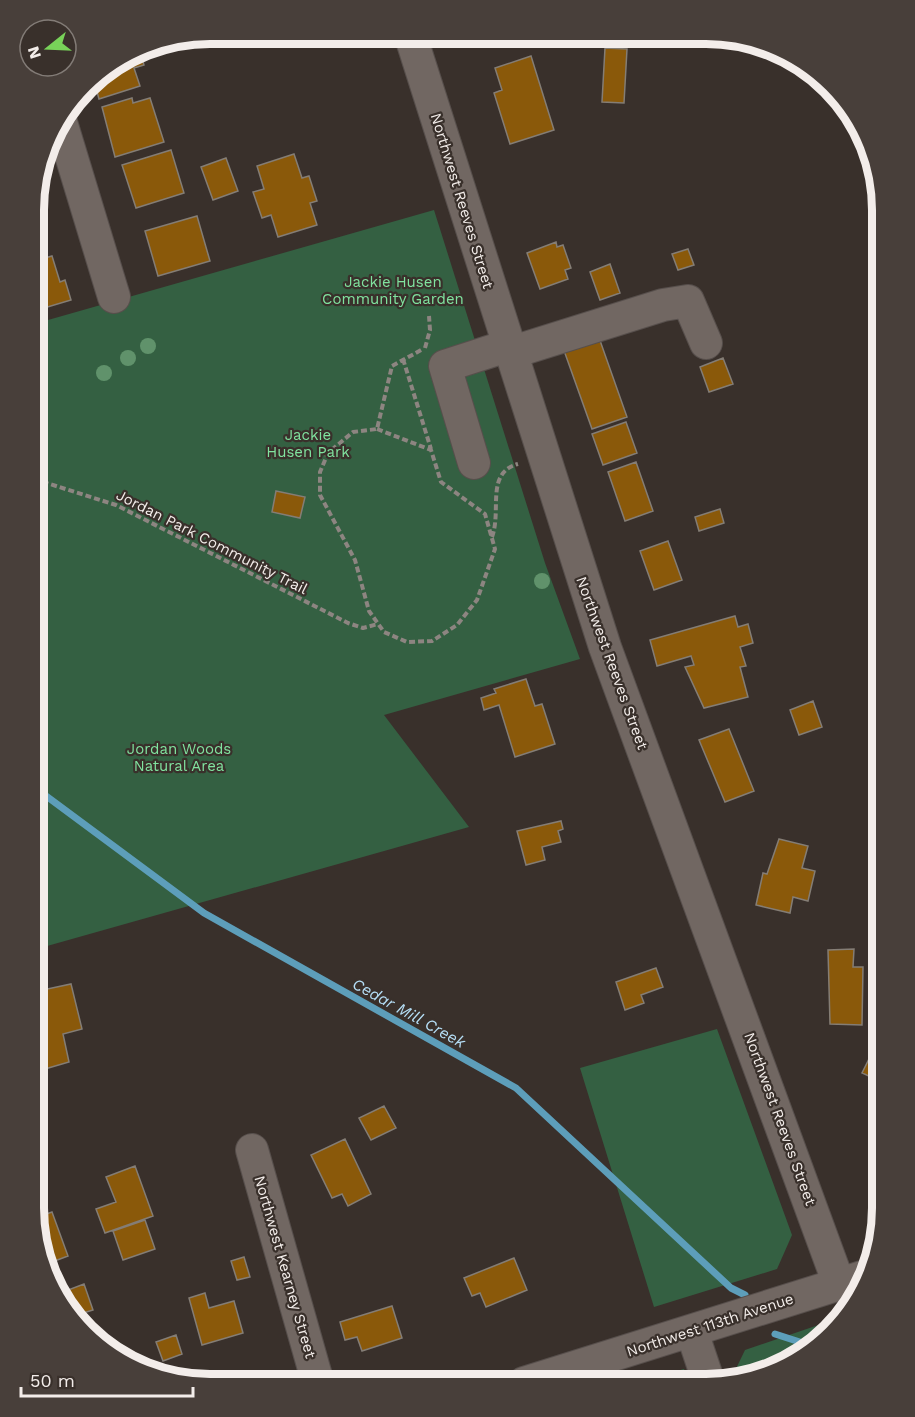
<svg xmlns="http://www.w3.org/2000/svg" width="915" height="1417" font-family="'Work Sans',sans-serif">
  <style>
    .green { fill: #346042 }
    .lines { fill: none; stroke-linecap: round; stroke-linejoin: round }
    .stream { stroke: #5d9eba; stroke-width: 7 }
    .building { fill: #8a590a; stroke: #847d75; stroke-width: 1.5 }
    .minor-casing { stroke: #574f4c; stroke-width: 34 }
    .path { stroke: #8d8581; stroke-width: 4; stroke-dasharray: 6 3; stroke-linecap: butt }
    .minor { stroke: #716762; stroke-width: 32 }
    .tree { fill: #60926b }
    .labels { text-anchor: middle; dominant-baseline: central; stroke-width: 4.5; stroke-linejoin: round; paint-order: stroke }
    .street-label { font-size: 15px; fill: #f3edea; stroke: #39302b }
    .park-label { font-size: 15px; fill: #80e39f; stroke: #39302b }
    .water-label { font-size: 16px; font-style: italic; fill: #b5def6; stroke: #39302b }
    .rim { fill: none; stroke: #f3edea; stroke-width: 8 }
  </style>
  <rect width="100%" height="100%" fill="#39302b"/>
  <path class="green" d="M 434,210 L 545,563 L 580,659 L 384,715 L 469,827 L 33,950 L 34,324 Z
    M 717,1029 L 792,1235 L 777,1269 L 654,1307 L 580,1068 Z
    M 836,1319 L 774,1370 L 731,1379 L 745,1350 Z
    M 684,1369 L 689,1384 L 657,1384 L 655,1377 Z"/>
  <g class="lines">
    <path class="stream" d="M 34,787 L 204,913 L 516,1088 L 731,1288 L 745,1295
      M 775,1334 L 806,1344"/>
  </g>
  <path class="building" d="M 139,48 L 144,65 L 134,68 L 140,86 L 99,99 L 93,77 Z
    M 605,48 L 627,49 L 624,103 L 602,102 Z
    M 531,56 L 554,130 L 510,144 L 494,93 L 502,90 L 495,68 Z
    M 132,98 L 133,103 L 150,98 L 164,142 L 115,157 L 102,107 Z
    M 171,150 L 184,193 L 136,208 L 122,165 Z
    M 294,154 L 302,178 L 309,176 L 317,201 L 310,203 L 317,225 L 278,237 L 271,215 L 262,218 L 253,192 L 264,189 L 257,166 Z
    M 226,158 L 238,191 L 213,200 L 201,167 Z
    M 34,205 L 47,245 L 34,249 Z
    M 197,216 L 210,261 L 158,276 L 145,231 Z
    M 556,242 L 557,247 L 563,245 L 571,268 L 565,270 L 568,279 L 540,289 L 527,253 Z
    M 688,249 L 694,265 L 678,270 L 672,254 Z
    M 52,256 L 60,282 L 65,280 L 71,300 L 34,311 L 34,261 Z
    M 610,264 L 620,293 L 600,300 L 590,272 Z
    M 597,332 L 627,417 L 592,429 L 562,345 Z
    M 723,358 L 733,384 L 709,392 L 700,367 Z
    M 626,422 L 637,453 L 603,465 L 592,434 Z
    M 636,462 L 653,511 L 625,521 L 608,472 Z
    M 276,491 L 305,497 L 300,518 L 272,512 Z
    M 720,509 L 724,523 L 699,531 L 695,517 Z
    M 668,541 L 682,580 L 654,590 L 640,551 Z
    M 735,616 L 738,627 L 748,624 L 753,643 L 740,647 L 746,666 L 740,667 L 748,697 L 704,708 L 685,667 L 694,665 L 691,656 L 657,666 L 650,640 Z
    M 526,679 L 535,706 L 542,704 L 555,744 L 515,757 L 499,705 L 484,710 L 481,698 L 496,693 L 494,689 Z
    M 813,701 L 822,727 L 799,735 L 790,710 Z
    M 729,729 L 754,791 L 725,802 L 699,740 Z
    M 561,821 L 563,829 L 558,831 L 561,842 L 542,847 L 545,860 L 526,865 L 517,831 Z
    M 779,839 L 808,846 L 802,868 L 815,871 L 808,901 L 793,897 L 790,913 L 756,905 L 763,873 L 767,874 Z
    M 854,949 L 853,967 L 863,967 L 862,1025 L 830,1024 L 828,950 Z
    M 656,968 L 663,987 L 641,995 L 644,1003 L 625,1010 L 616,982 Z
    M 71,984 L 82,1029 L 63,1034 L 69,1062 L 38,1071 L 33,1055 L 33,992 Z
    M 875,1047 L 882,1050 L 882,1082 L 862,1073 Z
    M 384,1106 L 396,1128 L 371,1140 L 359,1118 Z
    M 345,1139 L 371,1194 L 348,1206 L 342,1194 L 332,1198 L 311,1155 Z
    M 135,1166 L 153,1216 L 105,1233 L 96,1209 L 116,1202 L 106,1177 Z
    M 52,1212 L 68,1256 L 44,1265 L 35,1218 Z
    M 145,1220 L 155,1249 L 123,1260 L 113,1231 Z
    M 244,1257 L 250,1277 L 237,1280 L 231,1261 Z
    M 514,1258 L 527,1290 L 486,1307 L 480,1293 L 472,1296 L 464,1278 Z
    M 84,1284 L 93,1310 L 77,1315 L 60,1293 Z
    M 205,1293 L 209,1308 L 234,1301 L 243,1333 L 202,1345 L 189,1298 Z
    M 392,1306 L 402,1338 L 362,1351 L 357,1337 L 345,1340 L 340,1322 Z
    M 176,1335 L 182,1354 L 163,1361 L 156,1342 Z"/>
  <g class="lines">
    <g class="minor-casing">
      <path id="minor" d="M 410,34 L 605,647 L 839,1284
        M 60,119 L 114,297
        M 510,353 L 663,305 L 688,301 L 706,343
        M 474,463 L 445,366 L 507,346
        M 252,1150 L 318,1383
        M 692,1332 L 709,1383
        M 524,1383 L 862,1277"/>
    </g>
    <path class="path" d="M 425,348 L 430,330 L 429,316
      M 403,359 L 431,449
      M 377,429 L 431,450 L 441,482 L 485,514 L 495,549 L 477,600 L 457,625 L 432,641 L 407,642 L 384,632 L 369,611 L 355,560 L 320,495 L 320,472 L 328,453 L 353,432 L 377,429 L 392,366 L 423,349
      M 34,479 L 116,505 L 348,623 L 363,628 L 378,624
      M 492,537 C 502,510 485,473 518,464"/>
    <use href="#minor" class="minor"/>
  </g>
  <g class="tree">
    <circle cx="148" cy="346" r="8"/>
    <circle cx="128" cy="358" r="8"/>
    <circle cx="104" cy="373" r="8"/>
    <circle cx="542" cy="581" r="8"/>
  </g>
  <g class="labels">
    <g class="street-label">
      <text transform="translate(462 201) rotate(73)">Northwest Reeves Street</text>
      <text transform="translate(212 542) rotate(27)">Jordan Park Community Trail</text>
      <text transform="translate(612 663) rotate(70)">Northwest Reeves Street</text>
      <text transform="translate(780 1119) rotate(70)">Northwest Reeves Street</text>
      <text transform="translate(285 1267) rotate(74)">Northwest Kearney Street</text>
      <text transform="translate(710 1325) rotate(-18)">Northwest 113th Avenue</text>
    </g>
    <g class="park-label">
      <text x="393" y="282">Jackie Husen<tspan x="393" dy="17">Community Garden</tspan></text>
      <text x="308" y="435">Jackie<tspan x="308" dy="17">Husen Park</tspan></text>
      <text x="179" y="749">Jordan Woods<tspan x="179" dy="17">Natural Area</tspan></text>
    </g>
    <g class="water-label">
      <text transform="translate(409 1013) rotate(29)">Cedar Mill Creek</text>
    </g>
  </g>
  <path d="M0 0H915V1417H0ZM210 44H706A166 166 0 0 1 872 210V1208A166 166 0 0 1 706 1374H210A166 166 0 0 1 44 1208V210A166 166 0 0 1 210 44Z" fill="#483f3a" fill-rule="evenodd"/>
  <path class="rim" d="M210 44H706A166 166 0 0 1 872 210V1208A166 166 0 0 1 706 1374H210A166 166 0 0 1 44 1208V210A166 166 0 0 1 210 44Z"/>
  <g transform="translate(48 48) rotate(252)"><circle r="28" fill="#39302b" stroke="#837c77" stroke-width="1.5"/>
  <path d="M0-4.5L10 22L0 15L-10 22Z" fill="#78d259"/>
  <text y="-9" font-size="16" font-weight="bold" text-anchor="middle" fill="#f3edea">N</text>
  </g>
  <path d="M21 1387v9h172v-9" fill="none" stroke="#f3edea" stroke-width="3"/>
  <text x="30" y="1387" font-size="18" fill="#f3edea" stroke="#39302b" stroke-width="4.5" paint-order="stroke">50 m</text>
</svg>
